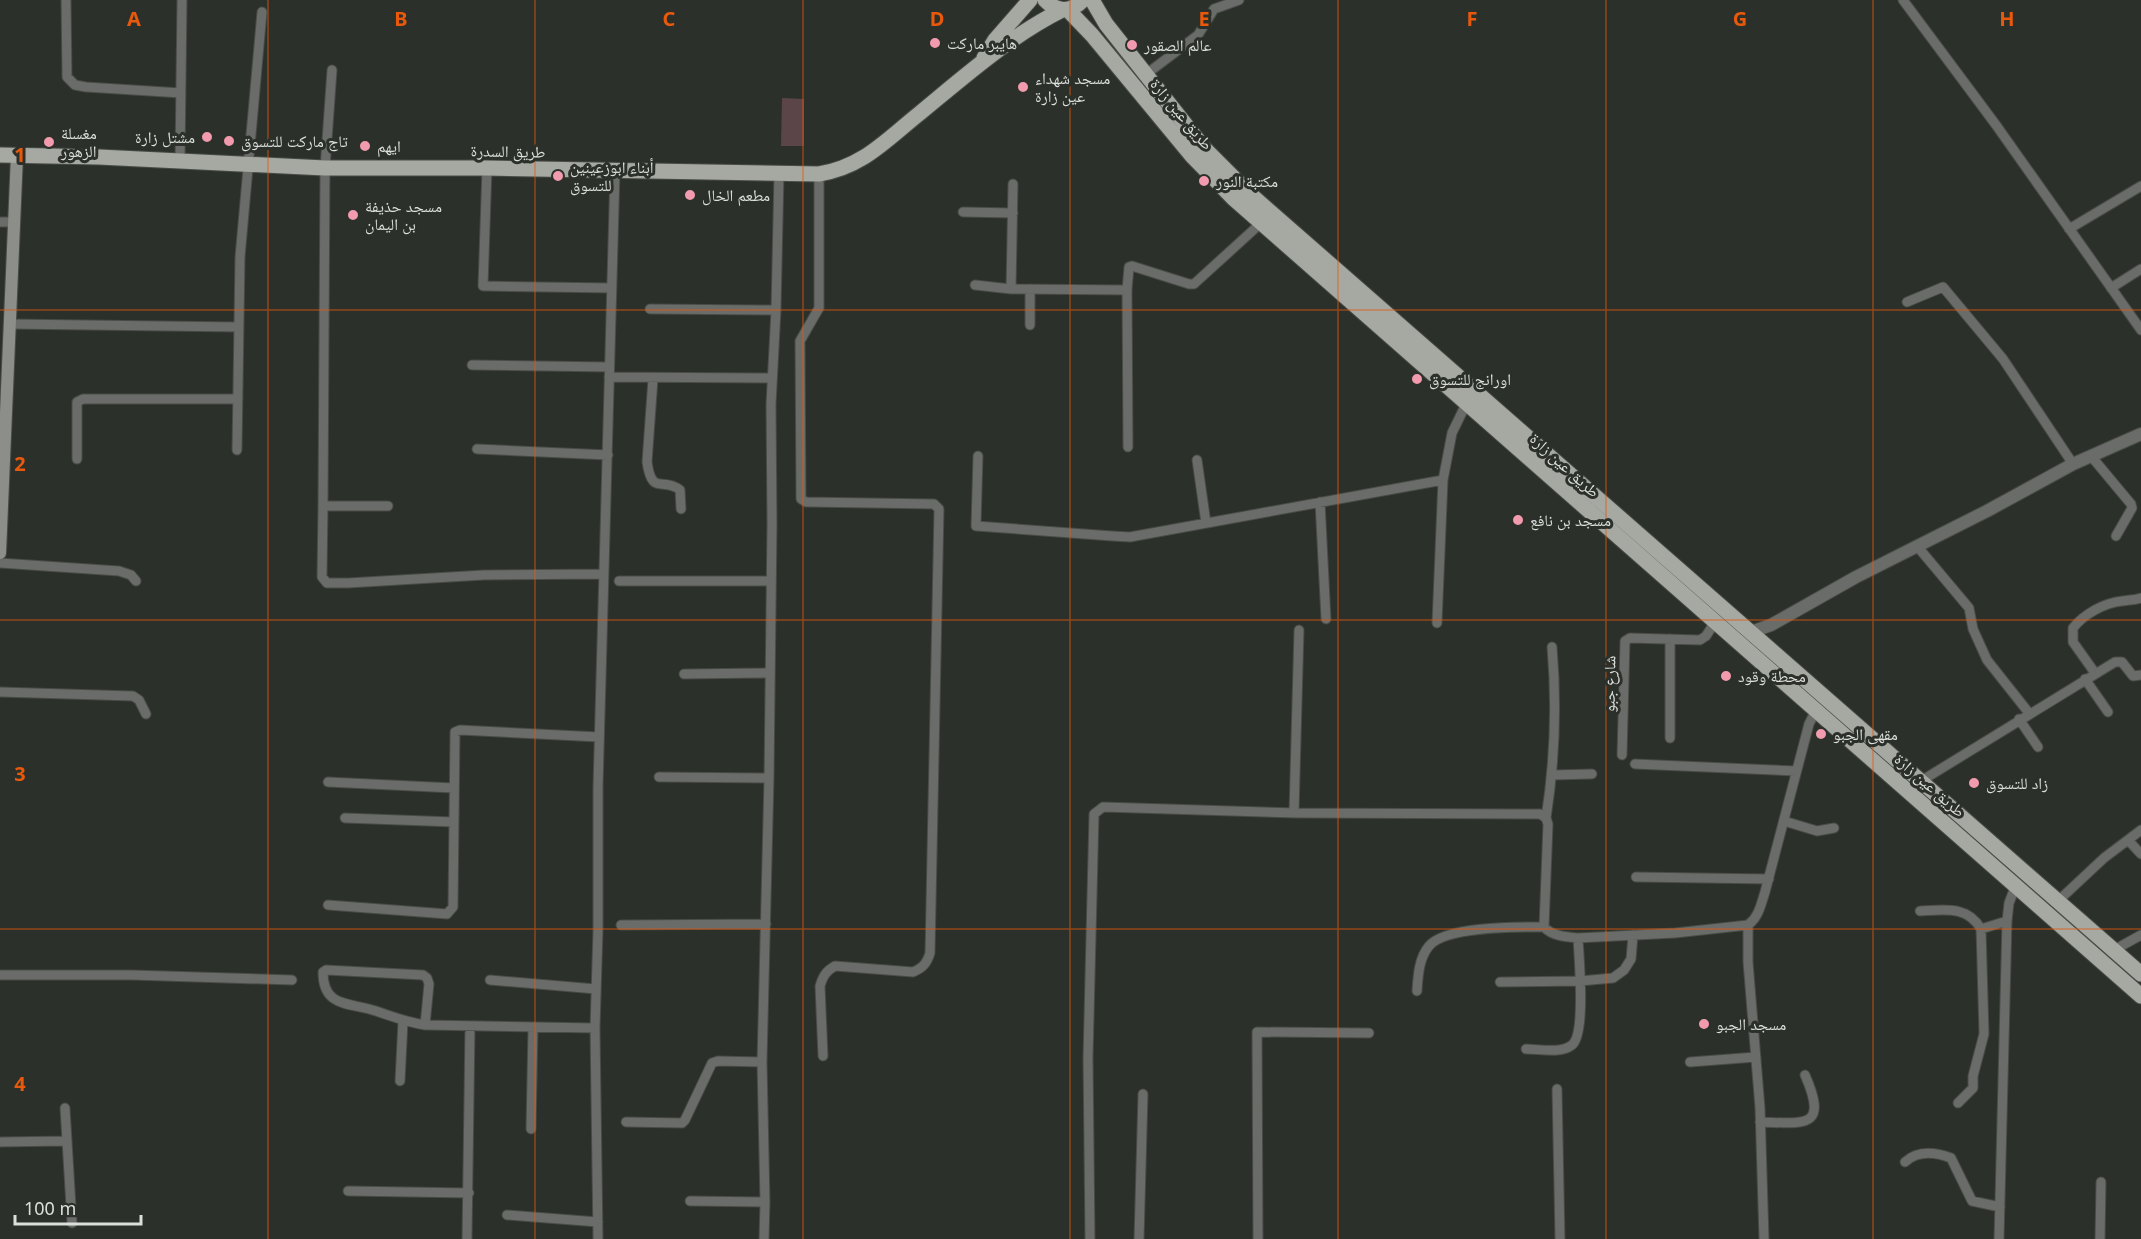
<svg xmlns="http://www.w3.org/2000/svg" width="2141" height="1239" font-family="'Noto Sans','Noto Naskh Arabic',sans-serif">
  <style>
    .green { fill: #5b4549 }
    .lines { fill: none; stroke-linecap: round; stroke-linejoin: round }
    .minor-casing { stroke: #484c46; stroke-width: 11 }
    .tertiary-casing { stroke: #484c46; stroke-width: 14 }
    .secondary-casing { stroke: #484c46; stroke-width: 14 }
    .primary-casing { stroke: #484c46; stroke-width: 17 }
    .minor { stroke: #6a6c69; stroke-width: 9 }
    .tertiary { stroke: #6a6c69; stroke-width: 12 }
    .secondary { stroke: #8b8e89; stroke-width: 12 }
    .primary { stroke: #a5a9a2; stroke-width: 15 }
    .grid { fill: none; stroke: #e8590c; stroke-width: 1.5; stroke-opacity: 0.55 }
    .poi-dot { fill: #f29aae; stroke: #2c302a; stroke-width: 2 }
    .labels { text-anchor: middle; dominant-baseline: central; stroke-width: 6; stroke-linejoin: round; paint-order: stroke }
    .poi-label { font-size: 16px; fill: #dcdfdb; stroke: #2c302a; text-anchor: start }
    .street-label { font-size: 16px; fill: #dcdfdb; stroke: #2c302a }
    .grid-label { font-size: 20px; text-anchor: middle; font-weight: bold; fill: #e8590c; stroke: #2c302a; stroke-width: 6; stroke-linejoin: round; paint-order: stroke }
  </style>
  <rect width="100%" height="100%" fill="#2c302a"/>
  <path class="green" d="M 782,98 L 804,99 L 804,146 L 781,146 Z"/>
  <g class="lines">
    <g class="minor-casing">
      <path id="minor" d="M 66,0 L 67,77 L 75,85 L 86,87 L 181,93
        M 1903,0 L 1996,125 L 2141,330
        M 332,70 L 325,168 L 323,506 L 388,506
        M 1145,75 L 1198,35 L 1214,9 L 1239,0
        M 180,160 L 182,0
        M 487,168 L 483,286 L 612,288
        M 819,174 L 819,308 L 800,341 L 801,499 L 806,502 L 934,504 L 939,509 L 930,953 C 927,963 923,968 913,972 L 835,966 C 826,971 823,976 820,986 L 823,1056
        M 963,212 L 1013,213
        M 0,222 L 14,222
        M 2069,229 L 2141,186
        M 975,285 L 1011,289 L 1127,290
        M 2111,288 L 2141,269
        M 1011,289 L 1013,184
        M 1907,302 L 1943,287 L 2003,359 L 2073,464
        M 650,309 L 776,310
        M 10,324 L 239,327
        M 1030,325 L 1030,289
        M 472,365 L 609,367
        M 609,377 L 772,378
        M 653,379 L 647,462 C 652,497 663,476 680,490 L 681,509
        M 1128,447 L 1127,290 L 1129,267 L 1132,266 L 1189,284 L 1194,284 L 1261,223
        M 477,449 L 608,455
        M 237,450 L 240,257 L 262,12
        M 978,456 L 976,526 L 1112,536 L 1130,537 L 1443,480
        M 2091,456 L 2131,504 L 2132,508 L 2116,536
        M 77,459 L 77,402 L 83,399 L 238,399
        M 1197,460 L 1206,523
        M 1320,502 L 1326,619
        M 323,506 L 322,577 L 327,583 L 348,583 L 484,575 L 604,574
        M 1917,546 L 1969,608 L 1973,629 L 1987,660 L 2029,713
        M 0,563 L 119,571 L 131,575 L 136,581
        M 619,581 L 771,581
        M 1437,623 L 1443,480 L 1452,433 L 1467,402
        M 2095,673 L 2073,642 L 2073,628 C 2084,614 2104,603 2122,601 C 2129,600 2134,600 2141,598
        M 684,674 L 770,673
        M 2085,679 L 2108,712
        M 0,692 L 133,696 L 139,700 L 146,714
        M 2019,719 L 2038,747
        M 1670,738 L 1670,639
        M 1622,755 L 1625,641 L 1630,638 L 1700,640 L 1706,636 L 1715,622
        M 1635,764 L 1796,771
        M 1552,775 L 1592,774
        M 659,777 L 769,778
        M 1921,781 L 2115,662 L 2122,662 L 2133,676 L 2141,675
        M 328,782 L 454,788
        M 1294,812 L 1299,630
        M 345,818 L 454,822
        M 1784,821 L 1817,831 L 1834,828
        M 2128,840 L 2141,854
        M 1636,877 L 1769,879
        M 2058,901 L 2104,858 L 2141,830
        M 328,905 L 447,914 L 453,907 L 455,732 L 460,730 L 599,737
        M 1920,911 C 1944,910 1967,905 1981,929 L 1984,1034 L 1973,1076 L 1973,1088 L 1958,1103
        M 621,925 L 766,924
        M 1748,925 L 1748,962 L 1760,1108 L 1764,1239
        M 1544,927 L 1548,824 L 1546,818 C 1555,760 1557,705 1552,647
        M 1981,929 L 2007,921
        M 2114,950 L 2141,935
        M 0,975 L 132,975 L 292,980
        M 490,980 L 596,989
        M 1500,982 L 1580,981 L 1613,978 L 1624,970 L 1631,959 L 1633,935
        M 1417,991 C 1418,975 1419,958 1429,946 C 1446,926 1518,927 1544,927 C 1552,936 1566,937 1578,938 L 1675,933 L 1748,925 C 1759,917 1761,904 1765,892 L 1809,724 L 1816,710
        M 425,1025 L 429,984 L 427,978 L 423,975 L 326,970 L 323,972 C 323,1009 351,1002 376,1011 C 394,1017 406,1022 425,1025 L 595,1028
        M 1526,1049 C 1539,1049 1561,1054 1572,1045 C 1586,1034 1579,958 1578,938
        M 1690,1062 L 1756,1057
        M 400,1081 L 403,1021
        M 1557,1089 L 1560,1239
        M 65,1108 L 72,1223
        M 626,1122 L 682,1123 L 685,1120 L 712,1063 L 718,1061 L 762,1062
        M 1760,1122 C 1804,1123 1829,1130 1805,1075
        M 531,1129 L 533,1027
        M 0,1142 L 65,1141
        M 1905,1162 C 1918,1150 1935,1152 1951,1158 L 1972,1201 L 2000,1207
        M 348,1191 L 469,1193
        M 690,1201 L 765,1202
        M 507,1215 L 598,1222
        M 467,1239 L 470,1026
        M 598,1239 L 595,1028 L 598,930 L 598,787 L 615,171
        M 764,1239 L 765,1202 L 762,1062 L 769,778 L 772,524 L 771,404 L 776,310 L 779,173
        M 1090,1239 L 1088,1058 L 1094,814 L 1103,807 L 1297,813 L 1540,814 L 1546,818
        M 1139,1239 L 1143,1094
        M 1258,1239 L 1257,1032 L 1369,1033
        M 1999,1239 L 2007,921 L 2009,903 L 2016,885
        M 2100,1239 L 2101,1182"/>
    </g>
    <g class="tertiary-casing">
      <path id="tertiary" d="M 1751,632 L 1771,625 L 1856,577 L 1987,511 L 2073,464 L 2141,434"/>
    </g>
    <g class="secondary-casing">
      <path id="secondary" d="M 0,553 L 17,155"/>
    </g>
    <g class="primary-casing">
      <path id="primary" d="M 1045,0 C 1056,12 1071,13 1083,0
        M 1092,0 L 1106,24 L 1204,148 L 1251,195 L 2141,974
        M 1068,10 L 1092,35 L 1192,156 L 1233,198 L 2141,996
        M 984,58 L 995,40 L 1030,0
        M 0,155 L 99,157 L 325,168 L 487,168 L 819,174 C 863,167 886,140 920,113 C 965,76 1010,36 1062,10"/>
    </g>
    <use href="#minor" class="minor"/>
    <use href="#tertiary" class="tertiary"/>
    <use href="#secondary" class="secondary"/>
    <use href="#primary" class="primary"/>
  </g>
  <path class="grid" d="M 268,0 L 268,1239M 535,0 L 535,1239M 803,0 L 803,1239M 1070,0 L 1070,1239M 1338,0 L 1338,1239M 1606,0 L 1606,1239M 1873,0 L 1873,1239M 0,310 L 2141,310M 0,620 L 2141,620M 0,929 L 2141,929"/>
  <g class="poi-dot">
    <circle cx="935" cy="43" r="6"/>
    <circle cx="1132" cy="45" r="6"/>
    <circle cx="1023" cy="87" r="6"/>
    <circle cx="207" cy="137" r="6"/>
    <circle cx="229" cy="141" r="6"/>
    <circle cx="49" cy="142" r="6"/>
    <circle cx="365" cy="146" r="6"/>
    <circle cx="558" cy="176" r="6"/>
    <circle cx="1204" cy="181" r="6"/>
    <circle cx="690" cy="195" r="6"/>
    <circle cx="353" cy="215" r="6"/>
    <circle cx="1417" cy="379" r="6"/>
    <circle cx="1518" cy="520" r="6"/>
    <circle cx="1726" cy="676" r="6"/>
    <circle cx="1821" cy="734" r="6"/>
    <circle cx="1974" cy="783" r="6"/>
    <circle cx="1704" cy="1024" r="6"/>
  </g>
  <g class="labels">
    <g class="poi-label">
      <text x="947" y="43">هايبر ماركت</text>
      <text x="1144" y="45">عالم الصقور</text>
      <text x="1035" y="78">مسجد شهداء<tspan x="1035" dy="18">عين زارة</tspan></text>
      <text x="61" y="133">مغسلة<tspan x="61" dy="18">الزهور</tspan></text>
      <text x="195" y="137" text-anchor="end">مشتل زارة</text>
      <text x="241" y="141">تاج ماركت للتسوق</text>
      <text x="377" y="146">ايهم</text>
      <text x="570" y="167">أبناء ابوزعينين<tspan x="570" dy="18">للتسوق</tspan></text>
      <text x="1216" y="181">مكتبة النور</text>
      <text x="702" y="195">مطعم الخال</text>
      <text x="365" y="206">مسجد حذيفة<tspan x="365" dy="18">بن اليمان</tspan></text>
      <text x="1429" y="379">اورانج للتسوق</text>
      <text x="1530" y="520">مسجد بن نافع</text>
      <text x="1738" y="676">محطة وقود</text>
      <text x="1833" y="734">مقهى الجبو</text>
      <text x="1986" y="783">زاد للتسوق</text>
      <text x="1716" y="1024">مسجد الجبو</text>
    </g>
    <g class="street-label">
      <text transform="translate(1182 114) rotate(50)">طريق عين زارة</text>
      <text transform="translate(508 151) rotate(1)">طريق السدرة</text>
      <text transform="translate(1565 465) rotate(42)">طريق عين زارة</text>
      <text transform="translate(1609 684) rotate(-89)">شارع جبو</text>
      <text transform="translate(1930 785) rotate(41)">طريق عين زارة</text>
    </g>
  </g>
  <g class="grid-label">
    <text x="134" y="26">A</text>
    <text x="401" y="26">B</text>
    <text x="669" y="26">C</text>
    <text x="937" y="26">D</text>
    <text x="1204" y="26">E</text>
    <text x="1472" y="26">F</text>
    <text x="1740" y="26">G</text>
    <text x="2007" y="26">H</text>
    <text x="20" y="162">1</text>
    <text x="20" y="471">2</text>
    <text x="20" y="781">3</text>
    <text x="20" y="1091">4</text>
  </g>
  <path d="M15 1215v9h126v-9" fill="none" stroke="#dcdfdb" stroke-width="3"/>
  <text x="24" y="1215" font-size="18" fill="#dcdfdb" stroke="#2c302a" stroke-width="4.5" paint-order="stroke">100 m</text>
</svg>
